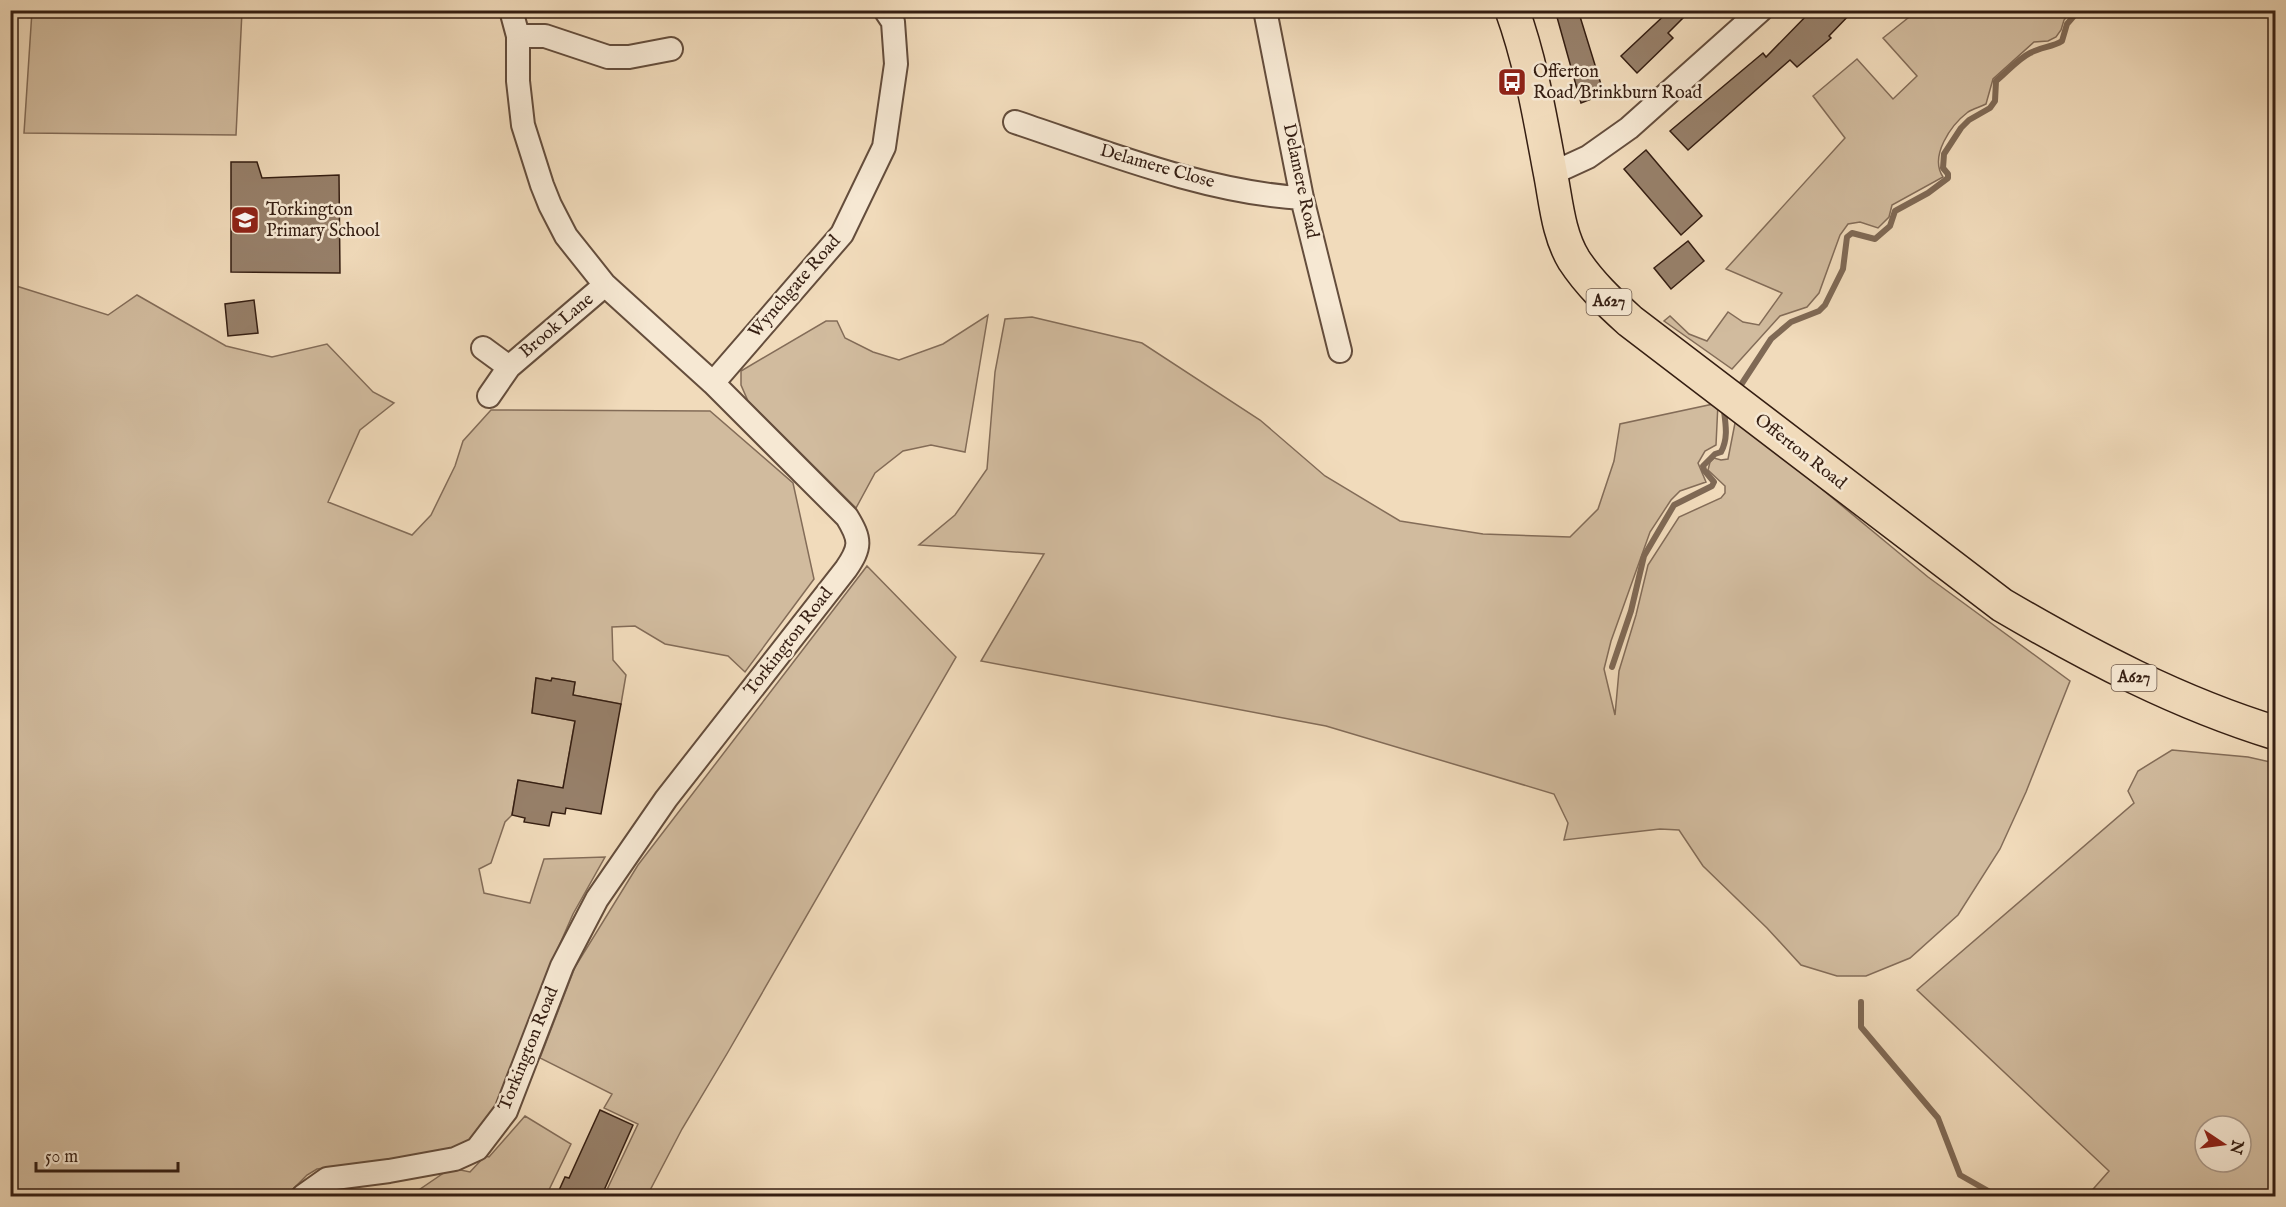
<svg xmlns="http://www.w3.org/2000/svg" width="2286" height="1207" font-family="'IM FELL English',serif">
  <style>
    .green { fill: #d1bb9e; stroke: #836c58; stroke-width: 1.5; fill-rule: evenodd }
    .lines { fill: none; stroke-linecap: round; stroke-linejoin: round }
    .stream { stroke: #7f6955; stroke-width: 6 }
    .building { fill: #97806a; stroke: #351e12; stroke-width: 1.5 }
    .minor-casing { stroke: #644d3c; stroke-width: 26 }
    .primary-casing { stroke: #351e12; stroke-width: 36 }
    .minor { stroke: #f6e8d3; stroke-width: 22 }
    .primary { stroke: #f1dbbb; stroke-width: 33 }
    .labels { text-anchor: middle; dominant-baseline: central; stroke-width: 5; stroke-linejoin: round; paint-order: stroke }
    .shield { fill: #f6e8d3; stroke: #6f5b4c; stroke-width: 1.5 }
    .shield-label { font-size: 16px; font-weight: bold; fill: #351e12 }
    .poi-label { font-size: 18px; fill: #351e12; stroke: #f6e8d3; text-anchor: start }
    .street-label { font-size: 18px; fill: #351e12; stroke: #f6e8d3 }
  </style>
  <rect width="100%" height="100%" fill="#f1dbbb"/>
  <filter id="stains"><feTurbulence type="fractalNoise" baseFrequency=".00333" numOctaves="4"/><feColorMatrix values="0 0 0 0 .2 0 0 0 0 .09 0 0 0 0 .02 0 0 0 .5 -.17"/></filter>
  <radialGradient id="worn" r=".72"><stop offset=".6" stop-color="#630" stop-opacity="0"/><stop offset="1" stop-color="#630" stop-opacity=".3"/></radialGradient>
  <path class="green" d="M 1918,10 L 2072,11 L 2064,20 L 2061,30 L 2056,37 L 2048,41 L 2034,42 L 1993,79 L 1986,104 C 1980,107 1973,109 1968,112 C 1951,125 1929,156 1943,177 L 1892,205 L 1889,217 L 1878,228 L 1860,222 L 1848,224 L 1840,235 L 1819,293 L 1807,307 L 1780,316 L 1732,369 L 1664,321 L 1670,316 L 1689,334 L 1707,341 L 1728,312 L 1743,322 L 1759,325 L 1782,293 L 1726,269 L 1845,138 L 1813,96 L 1857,59 L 1893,99 L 1917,76 L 1883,38 Z
    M 32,11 L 242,11 L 236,135 L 24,133 Z
    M 10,284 L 108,315 L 137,295 L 226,346 L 272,357 L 327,344 L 373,392 L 394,403 L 360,430 L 328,502 L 412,535 L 431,515 L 455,466 L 463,441 L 491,410 L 710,411 L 793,483 L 814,579 L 745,672 L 728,656 L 665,644 L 635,626 L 612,627 L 613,660 L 626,675 L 621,704 L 573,695 L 575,682 L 552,678 L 551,681 L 536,678 L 532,713 L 575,721 L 563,788 L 518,780 L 512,815 L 505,822 L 491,863 L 479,869 L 484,893 L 530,903 L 544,859 L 605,857 L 573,914 L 548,971 L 506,1090 L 494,1116 L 457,1151 L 317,1169 L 307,1175 L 286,1196 L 11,1196 Z
    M 988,315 L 965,452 L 931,445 L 903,451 L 875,473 L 856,508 L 748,401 L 741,385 L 741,371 L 826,321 L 837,321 L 845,338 L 873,352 L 899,360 L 943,344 Z
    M 1032,317 L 1142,343 L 1260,420 L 1325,476 L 1400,521 L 1483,534 L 1570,537 L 1598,509 L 1614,461 L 1620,424 L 1718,403 L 1716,445 L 1705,451 L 1698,463 L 1706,482 L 1680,491 L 1671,500 L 1650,532 L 1611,641 L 1604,669 L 1615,715 L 1619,671 L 1636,615 L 1648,565 L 1679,517 L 1721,498 L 1725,493 L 1725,486 L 1708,470 L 1710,462 L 1714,458 L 1721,460 L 1728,459 L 1736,418 L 1928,577 L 2070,681 L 2026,792 L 2000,849 L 1958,915 L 1910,958 L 1866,976 L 1837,976 L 1801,965 L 1767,928 L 1703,866 L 1679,830 L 1660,829 L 1564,840 L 1568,823 L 1554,794 L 1326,726 L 981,661 L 1044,554 L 919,545 L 955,515 L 987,469 L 995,372 L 1005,319 Z
    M 867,566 L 956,657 L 728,1052 L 682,1129 L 647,1196 L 604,1196 L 638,1124 L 604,1108 L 612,1094 L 540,1058 L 575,967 L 638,865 Z
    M 2172,750 L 2248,757 L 2275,763 L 2275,1196 L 2087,1196 L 2109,1171 L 1917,990 L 2134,803 L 2128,791 L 2138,771 ZM 2205,1126 L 2241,1126 L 2241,1162 L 2205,1162 Z
    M 525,1116 L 571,1144 L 546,1196 L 410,1196 L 451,1168 L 470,1172 L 485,1156 L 489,1157 Z"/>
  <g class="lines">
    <path class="stream" d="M 1737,391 L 1771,339 L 1791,322 L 1819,311 L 1825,305 L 1843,269 L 1847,237 L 1852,233 L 1875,239 L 1890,226 L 1895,211 L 1928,193 L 1948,178 L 1948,174 L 1943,168 L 1944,154 L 1961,128 L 1969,120 L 1990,108 L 1995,101 L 1996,81 C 2007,72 2018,59 2030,53 C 2041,47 2053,47 2062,41 L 2067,24 L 2079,10
      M 1612,667 L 1631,611 L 1644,556 L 1674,505 L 1712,486 L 1714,482 L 1704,470 L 1703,466 L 1715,454 L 1721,452 C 1728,439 1726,426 1724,411 L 1727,407
      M 1861,1002 L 1861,1027 L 1938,1118 L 1960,1175 L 1990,1192 L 1992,1196"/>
  </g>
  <path class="building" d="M 1555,10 L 1578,10 L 1604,94 L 1581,103 Z
    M 1670,10 L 1691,10 L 1668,33 L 1673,38 L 1637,73 L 1621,56 Z
    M 1812,10 L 1854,10 L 1829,36 L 1831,38 L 1797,67 L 1790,60 L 1688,150 L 1670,131 L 1763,53 L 1766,57 Z
    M 1646,150 L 1702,216 L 1681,235 L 1624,169 Z
    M 231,162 L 257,162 L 262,178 L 339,175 L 340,273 L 231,272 Z
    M 1688,241 L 1704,261 L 1671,289 L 1654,268 Z
    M 254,300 L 258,333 L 228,336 L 225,304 Z
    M 536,678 L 551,681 L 552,678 L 575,682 L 573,695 L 621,704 L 601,814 L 566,808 L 565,814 L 552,812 L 549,826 L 524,822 L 525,818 L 512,815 L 518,780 L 563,788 L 575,721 L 532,713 Z
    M 600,1110 L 633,1125 L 601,1197 L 556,1197 L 565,1177 L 569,1178 Z"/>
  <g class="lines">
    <g class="minor-casing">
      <path id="minor" d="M 1265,10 L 1302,198 L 1340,351
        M 518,36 L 545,36 L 608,57 L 629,57 L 671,49
        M 1015,122 C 1105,152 1208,193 1302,198
        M 1551,174 L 1588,157 L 1629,128 L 1761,10
        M 483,348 L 509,367
        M 713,383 L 842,234 L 884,147 L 896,64 L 893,22 L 885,10
        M 489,396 L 509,367 L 605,285
        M 303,1196 L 327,1179 L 389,1171 L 455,1159 L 477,1149 L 506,1111 L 562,966 L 597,899 L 666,799 L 846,569 C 861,547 861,540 847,517 L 713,383 L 605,285 L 566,236 L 550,205 L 542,185 L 523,125 L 518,81 L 518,36 L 511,10"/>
    </g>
    <g class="primary-casing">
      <path id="primary" d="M 1512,10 C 1531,62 1540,118 1550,171 C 1556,201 1558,234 1574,260 C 1589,283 1609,302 1630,321 L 2002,605 C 2089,656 2178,703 2276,733"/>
    </g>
    <use href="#minor" class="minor"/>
    <use href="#primary" class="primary"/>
  </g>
  <defs>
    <g id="bus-square" transform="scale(1.5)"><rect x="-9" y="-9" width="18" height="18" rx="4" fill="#8f2418" stroke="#f6e8d3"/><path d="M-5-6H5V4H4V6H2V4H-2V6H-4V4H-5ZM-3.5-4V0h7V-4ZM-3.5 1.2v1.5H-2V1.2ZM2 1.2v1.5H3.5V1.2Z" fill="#fff"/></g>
    <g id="school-square" transform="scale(1.5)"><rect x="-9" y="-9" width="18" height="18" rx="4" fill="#8f2418" stroke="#f6e8d3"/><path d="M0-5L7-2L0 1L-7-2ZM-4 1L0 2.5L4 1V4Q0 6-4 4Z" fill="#fff"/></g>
  </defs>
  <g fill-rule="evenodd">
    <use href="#bus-square" x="1512" y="82"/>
    <use href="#school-square" x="245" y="220"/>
  </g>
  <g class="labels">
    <g class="shield">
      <rect x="1586.5" y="289" width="45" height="26" rx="4.5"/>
      <rect x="2111.5" y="665" width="45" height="26" rx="4.5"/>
    </g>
    <g class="shield-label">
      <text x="1609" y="302">A627</text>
      <text x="2134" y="678">A627</text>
    </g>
    <g class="poi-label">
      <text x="1533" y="72">Offerton<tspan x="1533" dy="21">Road/Brinkburn Road</tspan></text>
      <text x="266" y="210">Torkington<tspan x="266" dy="21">Primary School</tspan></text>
    </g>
    <g class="street-label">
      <text transform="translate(1157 167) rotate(16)">Delamere Close</text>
      <text transform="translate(1300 181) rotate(78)">Delamere Road</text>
      <text transform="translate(795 287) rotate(-49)">Wynchgate Road</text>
      <text transform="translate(557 326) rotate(-40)">Brook Lane</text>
      <text transform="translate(1800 452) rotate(38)">Offerton Road</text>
      <text transform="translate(789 642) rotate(-52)">Torkington Road</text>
      <text transform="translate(529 1049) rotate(-68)">Torkington Road</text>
    </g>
  </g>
  <rect width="2286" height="1207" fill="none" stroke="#f1dbbb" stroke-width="36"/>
  <rect x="12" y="12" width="2262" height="1183" fill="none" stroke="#351e12" stroke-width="3"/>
  <rect x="18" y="18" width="2250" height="1171" fill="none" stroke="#351e12" stroke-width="1.5"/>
  <g transform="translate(2223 1144) rotate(103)"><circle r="28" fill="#f6e8d3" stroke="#a99786" stroke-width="1.5"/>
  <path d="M0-4.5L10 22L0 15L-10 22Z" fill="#8f2418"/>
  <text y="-9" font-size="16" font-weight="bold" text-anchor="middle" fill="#351e12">N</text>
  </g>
  <path d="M36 1162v9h142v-9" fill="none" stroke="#351e12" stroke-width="3"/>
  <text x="45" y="1162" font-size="18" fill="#351e12" stroke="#f6e8d3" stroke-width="4.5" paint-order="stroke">50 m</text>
  <rect width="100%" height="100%" filter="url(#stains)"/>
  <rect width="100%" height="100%" fill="url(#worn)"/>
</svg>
